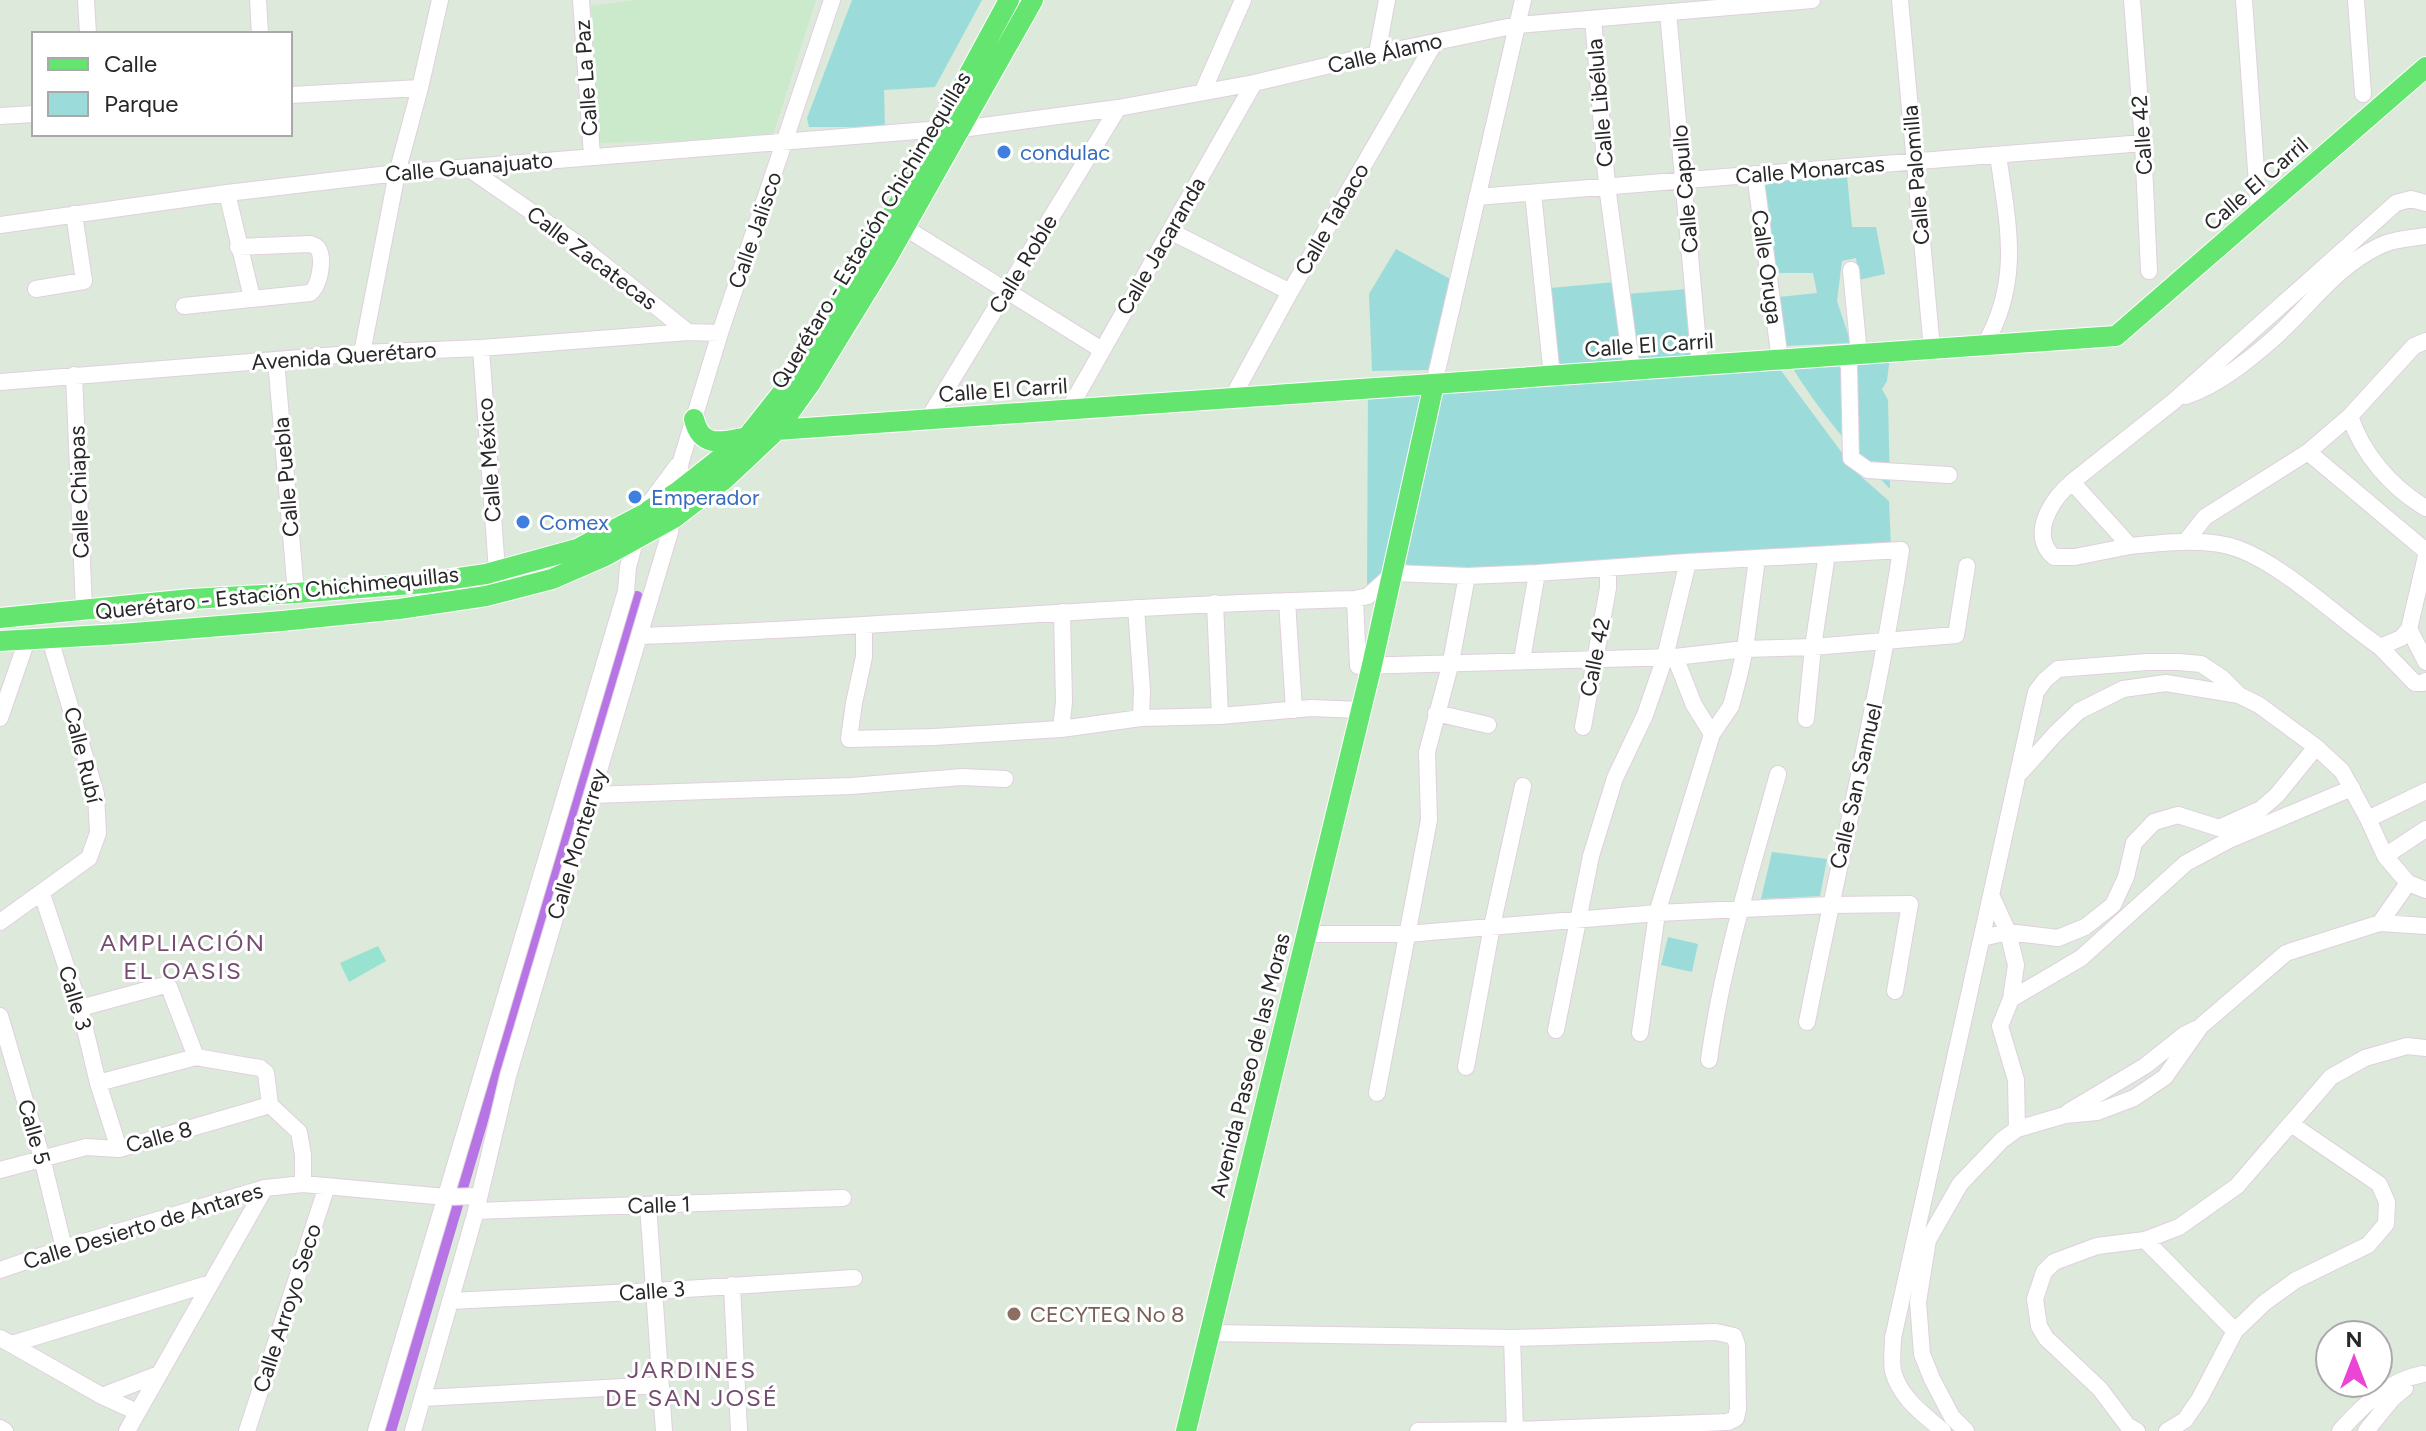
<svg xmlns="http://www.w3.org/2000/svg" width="2426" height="1431" font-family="Figtree,sans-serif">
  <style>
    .education { fill: #cbeacb }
    .green { fill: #9bdcdb }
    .pitch { fill: #97e3d0 }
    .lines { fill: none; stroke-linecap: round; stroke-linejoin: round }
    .canal { stroke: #b674e5; stroke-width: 12 }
    .minor-casing { stroke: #e0d0de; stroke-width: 18 }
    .major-casing { stroke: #fff; stroke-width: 22 }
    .minor { stroke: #fff; stroke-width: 16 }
    .major { stroke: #64e56f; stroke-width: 20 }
    .shop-dot { fill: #3f7fe0; stroke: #fff; stroke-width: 3 }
    .education-dot { fill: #8d6e63; stroke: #fff; stroke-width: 3 }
    .labels { text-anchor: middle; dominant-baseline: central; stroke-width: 6; stroke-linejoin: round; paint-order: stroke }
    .street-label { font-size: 22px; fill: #282828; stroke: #fff }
    .shop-label { font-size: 22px; fill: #366cbe; stroke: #fff; text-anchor: start }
    .education-label { font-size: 22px; fill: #785e54; stroke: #fff; text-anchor: start }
    .neighbourhood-label { font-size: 24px; letter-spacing: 2px; fill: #754c6f; stroke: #fff }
  </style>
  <rect width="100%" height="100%" fill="#dce9db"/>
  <path class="education" d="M 636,0 L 816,0 L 772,138 L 599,143 L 591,6 Z"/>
  <path class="green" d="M 852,0 L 982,0 L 935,87 L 884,90 L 885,127 L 809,127 L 807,118 Z
    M 1847,176 L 1852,227 L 1876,227 L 1885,274 L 1859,280 L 1856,258 L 1842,261 L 1837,301 L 1851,343 L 1783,346 L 1779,297 L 1817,293 L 1813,273 L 1775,273 L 1761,180 Z
    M 1396,249 L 1452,280 L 1428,370 L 1372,371 L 1369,294 Z
    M 1615,282 L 1625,360 L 1555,366 L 1551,288 Z
    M 1688,289 L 1693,355 L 1635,360 L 1626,294 Z
    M 1890,356 L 1887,381 L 1882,389 L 1888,400 L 1890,489 C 1851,449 1819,411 1790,364 Z
    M 1774,361 L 1857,473 L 1889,501 L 1891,546 L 1769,549 L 1758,558 L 1394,575 L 1438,386 Z
    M 1429,386 L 1386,577 L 1367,591 L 1368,391 Z
    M 1772,852 L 1827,859 L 1820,896 L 1761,899 Z
    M 1668,937 L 1698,944 L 1692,972 L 1661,965 Z"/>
  <path class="pitch" d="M 378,946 L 386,961 L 349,982 L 340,963 Z"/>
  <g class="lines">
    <path class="canal" d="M 390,1431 L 637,597"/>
    <g class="minor-casing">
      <path id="minor" d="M 86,0 L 88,34
        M 258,0 L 260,34
        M 581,0 L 592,156
        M 1900,0 L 1932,349
        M 2132,0 L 2143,143 L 2149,271
        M 2244,0 L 2259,213
        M 2356,0 L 2363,94
        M 1668,12 L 1700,366
        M 1593,19 L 1607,186 L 1632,370
        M 1377,54 L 1387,0
        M 1203,91 L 1243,0
        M 290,95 L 420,88
        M 0,116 L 34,114
        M 961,129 L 1118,108 L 1254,83 L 1377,54 L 1517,25 L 1812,0
        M 468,168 L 578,244 L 688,332 L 720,333
        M 1755,174 L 1780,360
        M 227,193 L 252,298
        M 1533,193 L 1552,376
        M 1477,197 L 2143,143
        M 2426,203 L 2411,199 L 2396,203 L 2174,401 L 2072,482 L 2130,546 C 2162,543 2208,537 2239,549 C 2286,567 2338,618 2380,647 L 2401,638 L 2409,629 L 2426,556
        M 0,225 L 227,193 L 397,173 L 941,129
        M 904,227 L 1102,350
        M 1170,231 L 1290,292
        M 1851,270 L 1859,354
        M 36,289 L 84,281 L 74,214
        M 184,306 L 310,293 C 319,287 323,264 320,253 C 318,246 315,246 310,244 L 238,247
        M 1984,346 C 2022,281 2008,225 1998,155
        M 481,348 L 497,571
        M 362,353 L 397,173 L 420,88 L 440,0
        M 1845,355 L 1849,367 L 1851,458 L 1868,470 L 1949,475
        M 276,360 L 296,593
        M 74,375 L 84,609
        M 0,382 L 362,353 L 481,348 L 688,332
        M 1434,384 L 1523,0
        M 2186,396 C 2218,385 2248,361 2273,339 C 2310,306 2337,264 2384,244 C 2397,239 2412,238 2426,236
        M 1232,398 L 1290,292 L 1435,42
        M 1069,409 L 1254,83
        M 2350,416 C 2362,454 2392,488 2426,508
        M 928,419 L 1118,108
        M 2308,452 L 2426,551
        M 2072,482 C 2052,499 2028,535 2054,557 L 2075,557 L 2130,546
        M 646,508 L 677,466
        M 2186,541 L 2205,517 L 2308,452 L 2350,416 L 2414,346 L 2426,341
        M 1355,599 L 1358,666 L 1675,657 L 1745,649 L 1813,647 L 1956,635 L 1967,566
        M 1287,601 L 1294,710
        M 1215,603 L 1220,716
        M 1136,608 L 1142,690 L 1141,718
        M 864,626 L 864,657 L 854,703 L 849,739 L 934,737 L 1061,729 L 1141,718 L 1220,716 L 1311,708 L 1361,710
        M 2409,629 L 2426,662
        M 640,636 C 878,628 1116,605 1355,599 L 1368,596 L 1394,573 L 1467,576 L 1537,573 L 1688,562 L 1901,550 C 1877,709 1838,864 1807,1022
        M 2380,647 L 2415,683 L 2423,683 L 2426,681
        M 1675,657 L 1694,705 L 1712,734
        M 1522,660 L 1537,573
        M 1436,713 L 1488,725
        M 0,718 L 27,640
        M 1806,719 L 1813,647 L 1827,554
        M 1583,727 L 1608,588 L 1608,569
        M 1061,729 L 1064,702 L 1062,612
        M 2020,773 L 2056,733 L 2079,711 L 2123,689 L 2166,683 L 2239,695 L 2259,705 L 2316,747 L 2342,771 L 2368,819 L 2385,856 L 2408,883 L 2426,890
        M 592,795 L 851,786 L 962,777 L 1005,779
        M 2368,819 L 2426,791
        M 2385,856 L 2426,829
        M 42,894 L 80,1008 L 98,1083 L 119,1149
        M 1992,897 L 2008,932 L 2016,965 L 2011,999 L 2000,1026 L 2016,1080 L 2017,1129
        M 0,922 L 89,858 L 98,833 L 96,794 L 50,639
        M 2380,923 L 2408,883
        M 1307,934 L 1407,934 L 1657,913 L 1830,905 L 1910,904 L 1895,991
        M 1982,938 L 2008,932 L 2058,938 L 2085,927 L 2113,905 L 2126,877 L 2134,843 L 2154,822 L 2178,815 L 2219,828 L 2261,809 L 2277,795 L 2316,747
        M 2011,999 L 2081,958 L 2186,863 L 2229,840 L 2352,788
        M 80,1008 L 165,985 L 169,987 L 196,1057
        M 0,1016 L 42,1158 L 64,1248
        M 1556,1030 L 1591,856 L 1615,778 L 1645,715 L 1665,657 L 1688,562
        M 1640,1033 L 1657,913 L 1712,734 L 1731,706 L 1739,676 L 1745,649 L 1757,559
        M 1709,1060 C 1722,963 1752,868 1778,774
        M 1466,1067 L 1492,926 L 1523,786
        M 98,1083 L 196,1057 L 260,1068 L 266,1073 L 270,1105 L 299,1132 L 303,1155 L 303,1184
        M 1377,1093 L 1429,820 L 1427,752 L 1451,662 L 1467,576
        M 2068,1112 L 2145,1066 L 2184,1035 L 2196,1029
        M 0,1170 L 86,1147 L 119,1149 L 270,1105
        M 648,1205 L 664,1431
        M 476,1211 L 843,1198
        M 2145,1240 L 2235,1331
        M 0,1270 L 64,1248 L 265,1188 L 303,1184 L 446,1197 L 478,1196
        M 732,1285 L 739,1431
        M 451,1301 L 655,1291 L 854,1278
        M 1210,1333 L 1512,1338 L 1716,1332 L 1734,1336 L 1737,1345 L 1738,1409 L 1736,1418 L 1728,1422 L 1515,1430 L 1418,1431
        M 0,1338 L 102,1396 L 137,1412
        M 1512,1338 L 1515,1430
        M 12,1344 L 211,1283
        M 102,1396 L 159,1374
        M 423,1398 L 661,1385
        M 0,1428 L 5,1431
        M 127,1431 L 265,1188
        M 247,1431 L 327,1186
        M 376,1431 L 626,591 L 628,567 L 637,534
        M 413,1431 L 476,1211 L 508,1076 L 670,532 L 681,461 L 720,333 L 832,0
        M 1943,1431 C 1923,1414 1900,1398 1893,1371 C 1891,1361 1893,1349 1893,1338 L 2036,692 L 2045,680 L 2058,669 L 2147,662 L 2179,662 L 2201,664 L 2222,678 L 2239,695
        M 1966,1431 L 1952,1417 L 1932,1379 L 1922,1354 L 1918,1302 L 1928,1240 L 1960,1184 L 2002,1140 L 2017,1129 L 2065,1115 L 2097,1112 L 2134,1098 L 2165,1077 L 2201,1026 L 2286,953 L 2380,923 L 2426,926
        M 2137,1431 L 2127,1425 L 2100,1389 L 2046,1338 L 2039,1326 L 2035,1299 L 2044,1272 L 2054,1262 L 2097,1246 L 2145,1240 L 2179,1227 L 2237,1186 L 2331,1077 L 2365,1058 L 2407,1046 L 2426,1048
        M 2167,1431 L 2185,1420 L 2200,1398 L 2235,1331 L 2264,1303 L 2296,1280 L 2368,1245 L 2386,1224 L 2387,1202 L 2379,1184 L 2291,1124
        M 2340,1431 C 2362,1406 2389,1380 2423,1374
        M 2366,1431 L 2393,1398 L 2405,1388"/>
    </g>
    <g class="major-casing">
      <path id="major" d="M 694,419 C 701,449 722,442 747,437
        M 777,430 L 2116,336 L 2426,67
        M 0,618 L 191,599 L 296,593 L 425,583 L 486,574 L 577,549 L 642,515 L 676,493 L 747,437 L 789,384 L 825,328 L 903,196 L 1009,0
        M 0,641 L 121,634 L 282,621 L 399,609 L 486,596 L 552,579 L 605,556 L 674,518 L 726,478 L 777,430 L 810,384 L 886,260 L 1033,0
        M 1186,1431 L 1372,665 L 1434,384"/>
    </g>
    <use href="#minor" class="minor"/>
    <use href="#major" class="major"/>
  </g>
  <g class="shop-dot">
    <circle cx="1004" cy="152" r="8"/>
    <circle cx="635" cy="497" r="8"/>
    <circle cx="523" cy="522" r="8"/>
  </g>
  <circle class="education-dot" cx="1014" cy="1314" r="8"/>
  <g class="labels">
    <g class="street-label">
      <text transform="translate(1385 53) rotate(-13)">Calle Álamo</text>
      <text transform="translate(586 78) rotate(-94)">Calle La Paz</text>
      <text transform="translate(1600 103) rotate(-95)">Calle Libélula</text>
      <text transform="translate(2142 135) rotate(-94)">Calle 42</text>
      <text transform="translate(469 167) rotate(-5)">Calle Guanajuato</text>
      <text transform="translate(1810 170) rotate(-5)">Calle Monarcas</text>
      <text transform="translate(1916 175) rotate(-95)">Calle Palomilla</text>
      <text transform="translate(2256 184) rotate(-41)">Calle El Carril</text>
      <text transform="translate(1685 189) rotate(-95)">Calle Capullo</text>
      <text transform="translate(1332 219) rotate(-60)">Calle Tabaco</text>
      <text transform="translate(755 230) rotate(-71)">Calle Jalisco</text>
      <text transform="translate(871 230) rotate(-59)">Querétaro - Estación Chichimequillas</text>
      <text transform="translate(1161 246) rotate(-60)">Calle Jacaranda</text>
      <text transform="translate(592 258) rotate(37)">Calle Zacatecas</text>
      <text transform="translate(1023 264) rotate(-59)">Calle Roble</text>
      <text transform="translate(1767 267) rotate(82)">Calle Oruga</text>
      <text transform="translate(1649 345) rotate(-4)">Calle El Carril</text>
      <text transform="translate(344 356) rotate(-4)">Avenida Querétaro</text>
      <text transform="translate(1003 390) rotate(-4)">Calle El Carril</text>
      <text transform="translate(489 460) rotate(-94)">Calle México</text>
      <text transform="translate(286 477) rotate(-95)">Calle Puebla</text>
      <text transform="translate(79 492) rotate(-92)">Calle Chiapas</text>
      <text transform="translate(277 593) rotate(-6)">Querétaro - Estación Chichimequillas</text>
      <text transform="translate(1595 657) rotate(-79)">Calle 42</text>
      <text transform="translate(83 755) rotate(76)">Calle Rubí</text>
      <text transform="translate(1856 786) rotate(-77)">Calle San Samuel</text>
      <text transform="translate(577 844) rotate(-73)">Calle Monterrey</text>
      <text transform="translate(75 998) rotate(73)">Calle 3</text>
      <text transform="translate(1250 1065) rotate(-76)">Avenida Paseo de las Moras</text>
      <text transform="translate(34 1132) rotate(74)">Calle 5</text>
      <text transform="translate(159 1137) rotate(-15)">Calle 8</text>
      <text transform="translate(659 1205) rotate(-2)">Calle 1</text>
      <text transform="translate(143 1226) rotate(-17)">Calle Desierto de Antares</text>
      <text transform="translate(652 1291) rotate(-4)">Calle 3</text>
      <text transform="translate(287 1308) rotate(-72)">Calle Arroyo Seco</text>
    </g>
    <g class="shop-label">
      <text x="1020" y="152">condulac</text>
      <text x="651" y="497">Emperador</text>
      <text x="539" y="522">Comex</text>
    </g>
    <g class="education-label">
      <text x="1030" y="1314">CECYTEQ No 8</text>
    </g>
    <g class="neighbourhood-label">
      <text x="183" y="942">AMPLIACIÓN<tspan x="183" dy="28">EL OASIS</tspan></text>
      <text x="692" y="1369">JARDINES<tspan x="692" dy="28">DE SAN JOSÉ</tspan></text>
    </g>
  </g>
  <rect x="32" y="32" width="260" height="104" fill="#ffffff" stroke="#a9a9a9" stroke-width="2"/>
  <rect x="48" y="58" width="40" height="12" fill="#64e56f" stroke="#a9a9a9" stroke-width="2"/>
  <text x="104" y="72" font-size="24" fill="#282828">Calle</text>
  <rect x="48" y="92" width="40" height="24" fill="#9bdcdb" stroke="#a9a9a9" stroke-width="2"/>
  <text x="104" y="112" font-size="24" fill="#282828">Parque</text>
  <g transform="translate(2354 1359)"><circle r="38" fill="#ffffff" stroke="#a9a9a9" stroke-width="2"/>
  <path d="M0-6L14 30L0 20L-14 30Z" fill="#eb45d6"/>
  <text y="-12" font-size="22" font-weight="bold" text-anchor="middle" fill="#282828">N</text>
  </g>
</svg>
